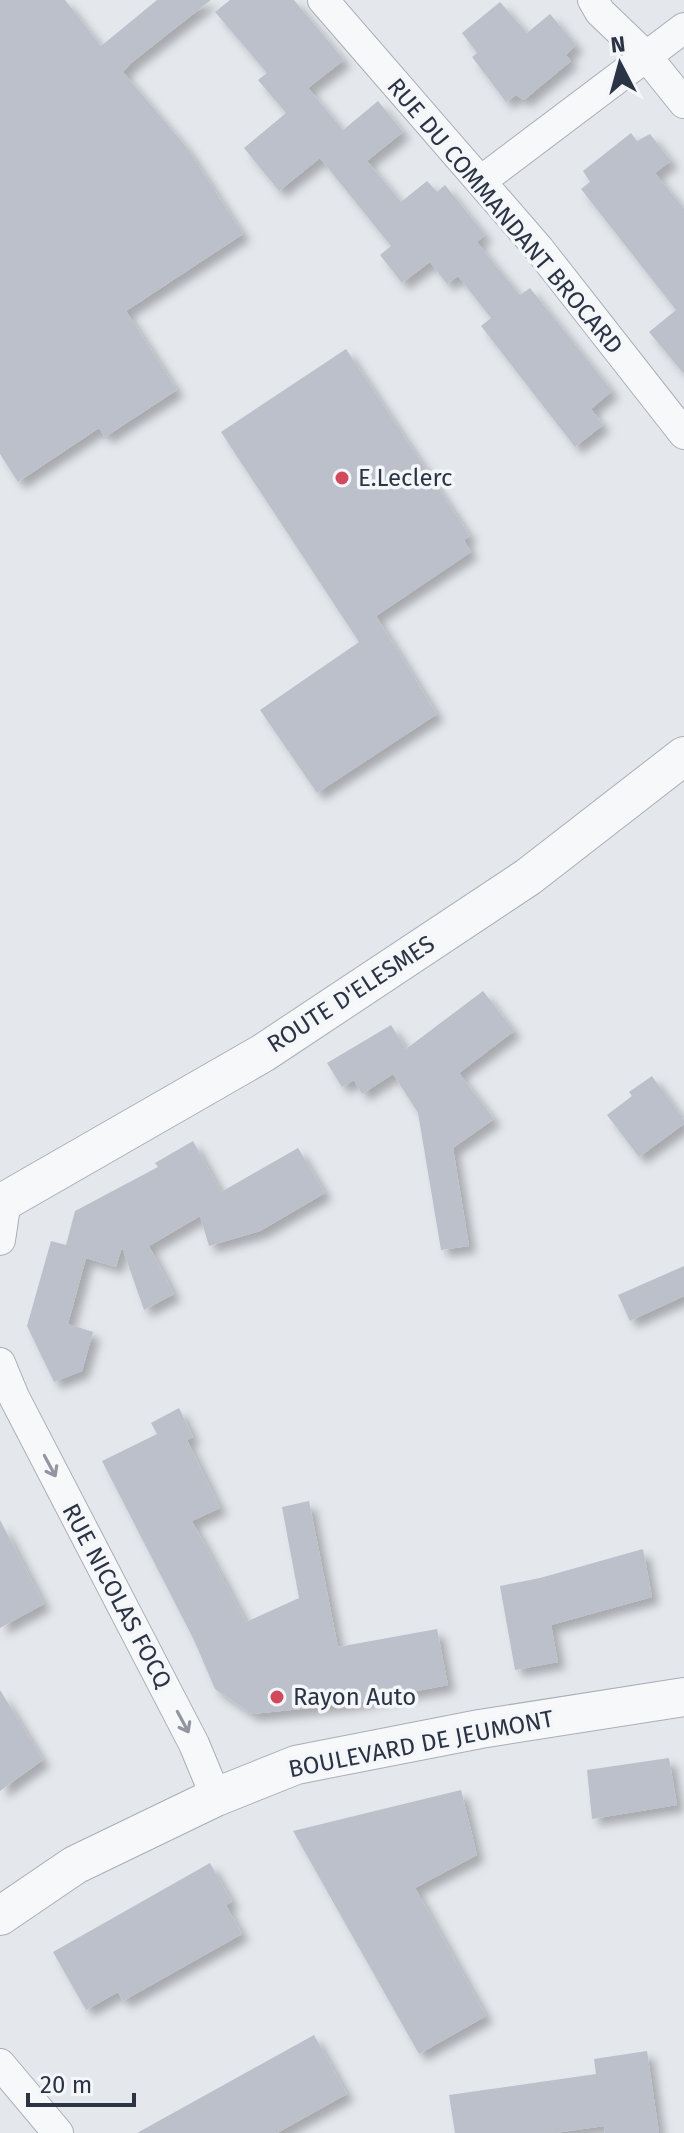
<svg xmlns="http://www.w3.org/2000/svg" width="684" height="2133" font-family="'Fira Sans',sans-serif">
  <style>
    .building { fill: #bbc0ca; filter: url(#shadow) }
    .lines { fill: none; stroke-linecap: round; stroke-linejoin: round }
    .minor-casing { stroke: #a9aeb7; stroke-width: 32 }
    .tertiary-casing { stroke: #a9aeb7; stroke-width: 40 }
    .minor { stroke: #f7f8fa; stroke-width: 30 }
    .tertiary { stroke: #f7f8fa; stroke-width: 38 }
    .oneway { stroke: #9196a0 }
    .poi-dot { fill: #d1495b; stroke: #f4f6f9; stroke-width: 3 }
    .labels { text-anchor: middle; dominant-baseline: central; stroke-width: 7; stroke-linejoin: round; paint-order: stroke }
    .street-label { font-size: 24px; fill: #2b3445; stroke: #f4f6f9 }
    .poi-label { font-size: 24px; fill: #2b3445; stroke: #f4f6f9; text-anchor: start }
  </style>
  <defs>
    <filter id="shadow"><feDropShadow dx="7" dy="7" stdDeviation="4" flood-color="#0004"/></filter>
  </defs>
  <rect width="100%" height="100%" fill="#e4e7ec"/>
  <path class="building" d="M 0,0 L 65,0 L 101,46 L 157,0 L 211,0 L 131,63 L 123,72 L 187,148 L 243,234 L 126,311 L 177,390 L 105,437 L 99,428 L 18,482 L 0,454 Z
    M 230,0 L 294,0 L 344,60 L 308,88 L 343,130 L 378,101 L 403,132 L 367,161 L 401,202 L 427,181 L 437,192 L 445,185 L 485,235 L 477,242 L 495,265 L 520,295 L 530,288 L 612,391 L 591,409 L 603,425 L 575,447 L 481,326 L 491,318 L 458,276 L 447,284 L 430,262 L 402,283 L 380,255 L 391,246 L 320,158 L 279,191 L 244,148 L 286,113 L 258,80 L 267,73 L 215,12 Z
    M 500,2 L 527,33 L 550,14 L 576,45 L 566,55 L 571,61 L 524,100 L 516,95 L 506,102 L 472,57 L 477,53 L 462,33 Z
    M 631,133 L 637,141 L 650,134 L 671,161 L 655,173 L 684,209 L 684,374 L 649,332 L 676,310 L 581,189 L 590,182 L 583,171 Z
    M 346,349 L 470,536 L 464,540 L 471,552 L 376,616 L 437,714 L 317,793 L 260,710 L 359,642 L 221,432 Z
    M 483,991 L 514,1031 L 459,1073 L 494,1119 L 453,1148 L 469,1246 L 441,1250 L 418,1113 L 393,1074 L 362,1094 L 354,1080 L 342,1087 L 327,1063 L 391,1025 L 406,1049 Z
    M 652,1076 L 684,1120 L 684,1124 L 639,1157 L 607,1115 L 632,1096 L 629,1092 Z
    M 193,1141 L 221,1192 L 298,1148 L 325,1193 L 260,1231 L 209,1246 L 200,1216 L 149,1246 L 174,1294 L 144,1310 L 122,1247 L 116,1267 L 86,1258 L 68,1324 L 93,1332 L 82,1371 L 54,1382 L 27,1326 L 51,1241 L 66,1245 L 75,1211 L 158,1167 L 155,1163 Z
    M 684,1266 L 684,1296 L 630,1321 L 618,1295 Z
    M 179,1408 L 193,1437 L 187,1440 L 220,1508 L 192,1521 L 246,1622 L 299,1598 L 282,1507 L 309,1501 L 338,1647 L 437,1629 L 448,1685 L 349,1704 L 252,1714 L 215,1689 L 194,1640 L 102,1461 L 157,1434 L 151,1423 Z
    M 0,1520 L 44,1604 L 0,1628 Z
    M 643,1549 L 652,1597 L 551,1625 L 558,1662 L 515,1670 L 500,1586 L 540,1578 Z
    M 0,1690 L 43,1760 L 0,1791 Z
    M 669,1758 L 677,1805 L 592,1819 L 587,1770 Z
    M 461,1790 L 477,1855 L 415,1888 L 486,2016 L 419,2054 L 293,1831 Z
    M 210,1863 L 232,1902 L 226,1905 L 242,1934 L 123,2001 L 118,1992 L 86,2010 L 53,1952 Z
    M 314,2035 L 347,2094 L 277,2133 L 137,2133 Z
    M 647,2051 L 659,2133 L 605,2133 L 604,2126 L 555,2133 L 455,2133 L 449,2095 L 596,2074 L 594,2059 Z"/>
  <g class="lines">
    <g class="minor-casing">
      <path id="minor" d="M 323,0 L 539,249 L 684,434
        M 593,0 L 600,12 L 647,57 L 684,103
        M 481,181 L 684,28
        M 0,1240 L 6,1200
        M 0,1363 L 14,1397 L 194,1744 L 216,1797
        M 0,2064 L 58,2133"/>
    </g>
    <g class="tertiary-casing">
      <path id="tertiary" d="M 0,1204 L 263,1053 L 528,877 L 684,756
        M 0,1916 L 75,1865 L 216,1797 L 296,1765 L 480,1729 L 684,1697"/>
    </g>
    <use href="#minor" class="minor"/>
    <use href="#tertiary" class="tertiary"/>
  </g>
  <defs><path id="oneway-shaft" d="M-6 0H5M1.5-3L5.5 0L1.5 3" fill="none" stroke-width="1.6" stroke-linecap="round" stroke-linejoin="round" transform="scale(2)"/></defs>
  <g class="oneway">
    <use href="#oneway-shaft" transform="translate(50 1466) rotate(62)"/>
    <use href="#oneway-shaft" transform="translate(183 1722) rotate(62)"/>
  </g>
  <g class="poi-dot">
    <circle cx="342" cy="478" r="8"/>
    <circle cx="277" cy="1697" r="8"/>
  </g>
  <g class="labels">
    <g class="street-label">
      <text transform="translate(505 216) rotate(50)">RUE DU COMMANDANT BROCARD</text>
      <text transform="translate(351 994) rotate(-33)">ROUTE D'ELESMES</text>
      <text transform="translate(117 1596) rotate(62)">RUE NICOLAS FOCQ</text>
      <text transform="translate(421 1744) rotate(-11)">BOULEVARD DE JEUMONT</text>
    </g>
    <g class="poi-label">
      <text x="358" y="478">E.Leclerc</text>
      <text x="293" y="1697">Rayon Auto</text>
    </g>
  </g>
  <g transform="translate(620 64) rotate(354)" stroke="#f4f6f9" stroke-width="6" paint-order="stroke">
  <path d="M0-6L14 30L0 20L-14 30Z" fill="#2b3445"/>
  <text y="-12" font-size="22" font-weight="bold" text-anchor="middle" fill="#2b3445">N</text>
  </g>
  <path d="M28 2093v12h106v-12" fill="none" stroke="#2b3445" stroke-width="4"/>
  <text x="40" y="2093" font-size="24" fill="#2b3445" stroke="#f4f6f9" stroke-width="6" paint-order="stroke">20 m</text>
</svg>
